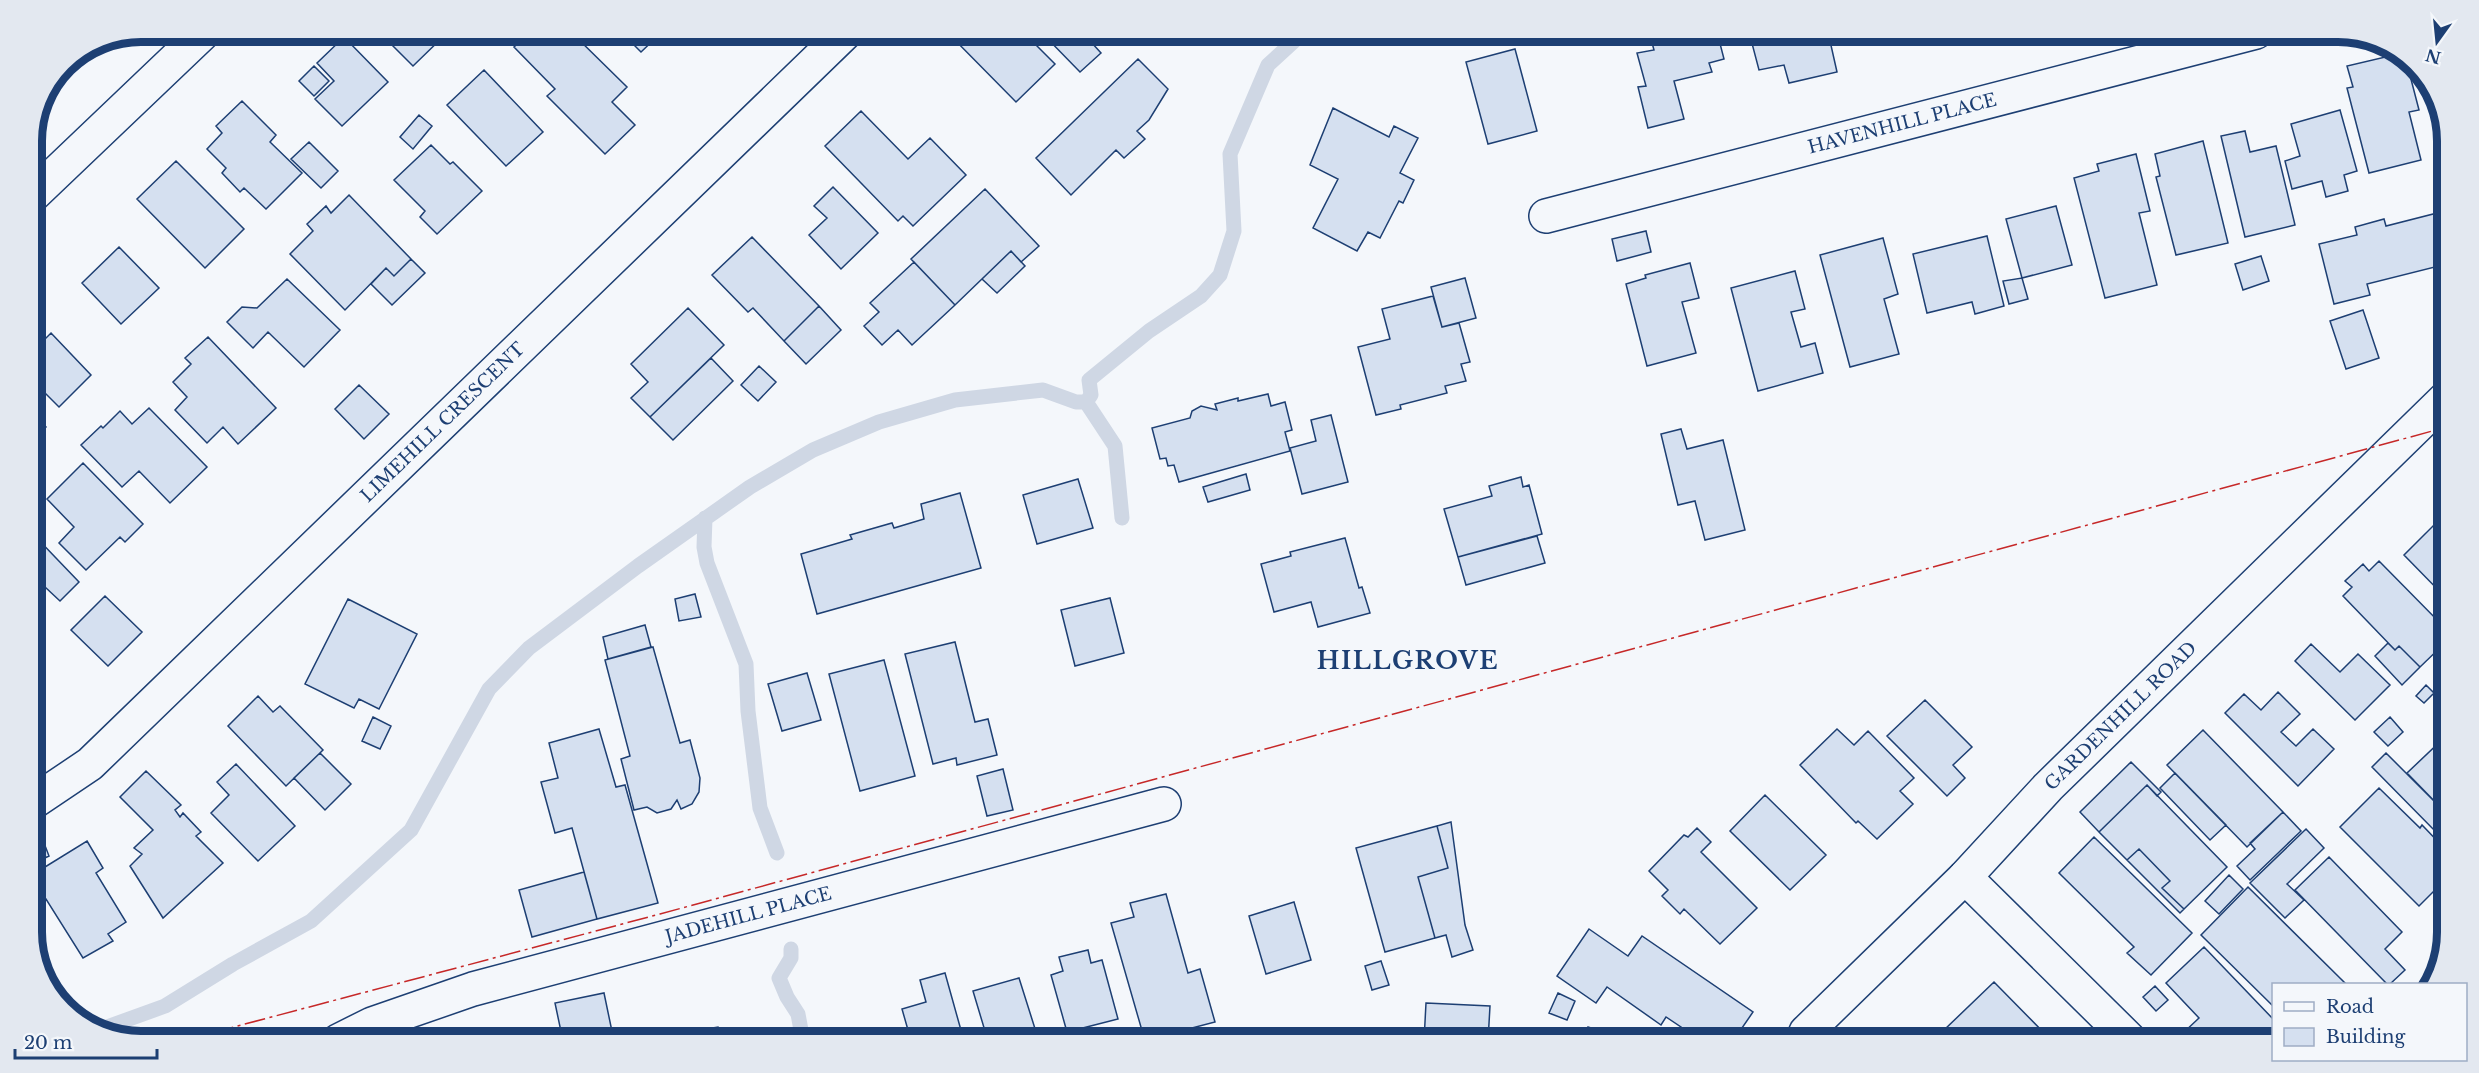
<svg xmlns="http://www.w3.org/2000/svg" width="2479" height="1073" font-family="'Libre Baskerville',serif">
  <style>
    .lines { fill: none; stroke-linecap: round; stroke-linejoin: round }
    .stream { stroke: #cfd7e4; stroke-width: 15 }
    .building { fill: #d5e0f0; stroke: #1d3f73; stroke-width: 1.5 }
    .minor-casing { stroke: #1d3f73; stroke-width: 36 }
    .minor { stroke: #f4f7fb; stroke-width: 33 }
    .power { stroke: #c62828; stroke-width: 1.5; stroke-dasharray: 21 4.5 3 4.5; stroke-linecap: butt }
    .labels { text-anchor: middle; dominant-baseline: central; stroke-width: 4.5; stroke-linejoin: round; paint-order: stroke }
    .street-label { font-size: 18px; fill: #1d3f73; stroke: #f4f7fb }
    .district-label { font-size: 24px; font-weight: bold; letter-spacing: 1.5px; fill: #1d3f73; stroke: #f4f7fb }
    .rim { fill: none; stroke: #1d3f73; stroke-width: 8 }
  </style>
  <rect width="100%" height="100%" fill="#f4f7fb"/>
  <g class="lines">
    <path class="stream" d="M 1086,402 L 1115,446 L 1122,518
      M 705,518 L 704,547 L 707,563 L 746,664 L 748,711 L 760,808 L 777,853
      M 791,949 L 791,958 L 779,978 L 787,997 L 798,1014 L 803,1041
      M 96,1031 L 165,1006 L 233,964 L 311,921 L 411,830 L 489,689 L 529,648 L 638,566 L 750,487 L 813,450 L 879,422 L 955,400 L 1043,390 L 1076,402 L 1086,402 L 1091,395 L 1089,380 L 1149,331 L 1201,296 L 1220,275 L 1234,231 L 1230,154 L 1268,65 L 1304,32"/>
  </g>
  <path class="building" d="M 379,32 L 448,32 L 413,66 Z
    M 530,32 L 571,32 L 627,87 L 612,102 L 635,125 L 605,154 L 547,96 L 555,89 L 514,47 Z
    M 621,32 L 662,32 L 641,52 Z
    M 947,32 L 1023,32 L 1055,64 L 1016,102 Z
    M 1041,32 L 1082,32 L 1101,53 L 1080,72 Z
    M 1649,32 L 1717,32 L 1724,59 L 1709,63 L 1712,72 L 1674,81 L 1684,119 L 1648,128 L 1638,87 L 1646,86 L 1637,53 L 1654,50 Z
    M 1749,32 L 1828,32 L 1837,72 L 1789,83 L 1784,65 L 1759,70 Z
    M 1852,32 L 1874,32 L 1853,37 Z
    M 344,37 L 388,82 L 342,126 L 315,99 L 334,81 L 317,63 Z
    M 1515,49 L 1537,131 L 1488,144 L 1466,62 Z
    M 2398,54 L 2406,60 L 2419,110 L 2409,112 L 2421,160 L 2369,173 L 2347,88 L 2353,87 L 2347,66 Z
    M 1138,59 L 1168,89 L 1149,120 L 1137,131 L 1145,139 L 1124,158 L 1116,150 L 1071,195 L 1036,158 Z
    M 314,66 L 329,81 L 314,96 L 299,81 Z
    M 484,70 L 543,132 L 506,166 L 447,105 Z
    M 242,101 L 276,135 L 270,142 L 302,173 L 266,209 L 244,188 L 240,192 L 222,173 L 226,168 L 207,149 L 222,133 L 216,126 Z
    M 1333,108 L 1389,137 L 1394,126 L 1418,138 L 1400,173 L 1414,180 L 1403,203 L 1399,201 L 1380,238 L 1368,232 L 1357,251 L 1313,228 L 1338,179 L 1310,165 Z
    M 2340,110 L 2357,171 L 2344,175 L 2348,191 L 2326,197 L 2322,181 L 2292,189 L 2285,161 L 2300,156 L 2291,124 Z
    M 861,111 L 908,159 L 930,138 L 966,175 L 913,226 L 903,216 L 898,221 L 825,146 Z
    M 419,115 L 432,126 L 413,149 L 400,137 Z
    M 2245,131 L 2250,152 L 2276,146 L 2295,225 L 2245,237 L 2221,136 Z
    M 2203,141 L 2228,243 L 2176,255 L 2156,177 L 2160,176 L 2155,154 Z
    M 309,142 L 338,171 L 321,188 L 291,159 Z
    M 431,145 L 450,164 L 453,162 L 482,191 L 437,234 L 420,217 L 425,211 L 394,180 Z
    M 2136,154 L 2150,211 L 2139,213 L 2157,285 L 2105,298 L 2074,178 L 2099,171 L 2097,164 Z
    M 176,161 L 244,229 L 205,268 L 137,199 Z
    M 833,187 L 878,233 L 841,269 L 809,235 L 827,218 L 814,206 Z
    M 985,189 L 1039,246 L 1021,262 L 1011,251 L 955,305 L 911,259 Z
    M 349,195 L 411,259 L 394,276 L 386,268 L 345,310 L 290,254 L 313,231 L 307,224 L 326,206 L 331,213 Z
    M 2056,206 L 2072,265 L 2022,278 L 2006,219 Z
    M 2445,211 L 2447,221 L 2447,264 L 2367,284 L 2370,295 L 2334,304 L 2319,244 L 2357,235 L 2355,227 L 2384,219 L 2386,226 Z
    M 1646,231 L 1651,252 L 1617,261 L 1612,239 Z
    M 1987,236 L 2004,306 L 1975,314 L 1972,302 L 1927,313 L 1913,254 Z
    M 752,237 L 819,306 L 784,341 L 753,308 L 748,312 L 712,275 Z
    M 1883,238 L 1898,294 L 1884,299 L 1899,354 L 1850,367 L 1820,255 Z
    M 119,247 L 159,288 L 121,324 L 82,283 Z
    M 1011,251 L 1025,266 L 997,293 L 982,279 Z
    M 2261,256 L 2269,281 L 2243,290 L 2235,264 Z
    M 411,259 L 425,273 L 392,305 L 371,284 L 386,268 L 394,276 Z
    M 914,262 L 955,305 L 912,345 L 898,330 L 882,345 L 864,326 L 879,312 L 870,303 Z
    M 1690,263 L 1699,298 L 1682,302 L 1696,353 L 1647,366 L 1626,284 L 1646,278 L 1645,275 Z
    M 1795,271 L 1805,309 L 1791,312 L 1801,347 L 1815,343 L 1823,373 L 1758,391 L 1731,288 Z
    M 1465,278 L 1476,318 L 1442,327 L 1431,287 Z
    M 2022,278 L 2028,299 L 2009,304 L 2003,281 Z
    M 287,279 L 340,330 L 304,367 L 268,332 L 253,348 L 227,322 L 242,307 L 257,308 Z
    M 1433,296 L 1442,327 L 1459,323 L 1470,362 L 1461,364 L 1466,381 L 1445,386 L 1447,393 L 1400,405 L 1401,409 L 1376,415 L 1358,347 L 1390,339 L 1382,309 Z
    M 819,306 L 841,330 L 806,364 L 784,341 Z
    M 688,308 L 724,345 L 650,417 L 631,398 L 648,382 L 631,364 Z
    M 2363,310 L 2379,358 L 2346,369 L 2330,321 Z
    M 51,333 L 91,375 L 59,407 L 32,380 L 32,352 Z
    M 208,337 L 276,408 L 238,444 L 223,427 L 207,443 L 175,410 L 187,397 L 173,382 L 191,364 L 185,358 Z
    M 711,358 L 733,381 L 673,440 L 650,417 Z
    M 759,366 L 776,382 L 758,401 L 741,385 Z
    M 359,385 L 389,414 L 364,439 L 335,409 Z
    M 1268,394 L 1271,406 L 1285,402 L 1292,430 L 1285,432 L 1290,451 L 1179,482 L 1174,465 L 1168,466 L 1166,458 L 1160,459 L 1152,428 L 1190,418 L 1192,411 L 1201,406 L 1217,410 L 1215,404 L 1238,398 L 1238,401 Z
    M 149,408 L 207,467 L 170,503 L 139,471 L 122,487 L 81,445 L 101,426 L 103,428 L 120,411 L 132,424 Z
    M 32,412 L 46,427 L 32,440 Z
    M 1331,415 L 1348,482 L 1302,494 L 1290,448 L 1316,441 L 1311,420 Z
    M 1681,429 L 1687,449 L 1723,440 L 1745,530 L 1705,540 L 1695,501 L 1678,505 L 1661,434 Z
    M 83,463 L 143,524 L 125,542 L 120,537 L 86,570 L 59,543 L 74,527 L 47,499 Z
    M 1246,474 L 1250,490 L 1208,502 L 1203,487 Z
    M 1521,477 L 1523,487 L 1529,485 L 1542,534 L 1458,557 L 1444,509 L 1492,496 L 1489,486 Z
    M 1078,479 L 1093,528 L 1037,544 L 1023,495 Z
    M 960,493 L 981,568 L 817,614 L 801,554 L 852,539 L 850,535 L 892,523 L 894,528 L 924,519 L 921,504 Z
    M 2441,518 L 2447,525 L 2447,599 L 2404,555 Z
    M 32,533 L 79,582 L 60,601 L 45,587 L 32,600 Z
    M 1537,536 L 1545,563 L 1466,585 L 1458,557 Z
    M 1345,538 L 1359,588 L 1362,587 L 1370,613 L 1318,627 L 1311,602 L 1274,612 L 1261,564 L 1291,556 L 1290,552 Z
    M 2379,561 L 2447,630 L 2447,641 L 2420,667 L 2399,646 L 2395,650 L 2343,596 L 2352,587 L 2345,581 L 2363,564 L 2369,571 Z
    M 695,594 L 701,617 L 679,621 L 675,599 Z
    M 105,596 L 142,632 L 108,666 L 71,630 Z
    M 1110,598 L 1124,653 L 1075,666 L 1061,610 Z
    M 348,599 L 417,634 L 379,709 L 359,699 L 354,708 L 305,684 Z
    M 645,625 L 651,647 L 608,659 L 603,637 Z
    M 955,642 L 975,722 L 988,719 L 997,755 L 957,765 L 956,758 L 933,764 L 905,654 Z
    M 2388,643 L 2395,650 L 2399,646 L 2420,667 L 2402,685 L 2375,656 Z
    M 2311,644 L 2340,672 L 2358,654 L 2390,685 L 2355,720 L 2295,661 Z
    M 653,647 L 680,743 L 690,740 L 700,778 L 699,792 L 692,804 L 681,809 L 677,800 L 671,809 L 657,813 L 647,807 L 634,810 L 621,759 L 630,756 L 605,660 Z
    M 884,660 L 915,776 L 860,791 L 829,674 Z
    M 807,673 L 821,720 L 782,731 L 768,684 Z
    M 2426,685 L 2434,693 L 2424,703 L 2416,696 Z
    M 2278,692 L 2300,714 L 2281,732 L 2296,746 L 2313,729 L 2334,749 L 2298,786 L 2225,713 L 2244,694 L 2261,710 Z
    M 258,696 L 273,712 L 280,706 L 323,750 L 286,786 L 228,726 Z
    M 1925,700 L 1972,747 L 1953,765 L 1965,778 L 1947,796 L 1887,736 Z
    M 373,717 L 391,726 L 380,749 L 362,741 Z
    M 2390,717 L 2403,732 L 2388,746 L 2374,732 Z
    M 599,729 L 616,787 L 625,785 L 658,903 L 597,919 L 572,828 L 555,833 L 541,782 L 558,778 L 549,743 Z
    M 1837,729 L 1854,745 L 1868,731 L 1914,778 L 1900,791 L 1913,804 L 1877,839 L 1858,821 L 1856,823 L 1800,765 Z
    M 2203,730 L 2283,812 L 2247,847 L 2167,765 Z
    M 2445,737 L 2447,740 L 2447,814 L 2407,773 Z
    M 320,753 L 351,784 L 325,810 L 294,778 Z
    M 2386,753 L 2447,814 L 2447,823 L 2437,833 L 2372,767 Z
    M 2131,762 L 2161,792 L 2157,796 L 2147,785 L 2099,832 L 2080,812 Z
    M 236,764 L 295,826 L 258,861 L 211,813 L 229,795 L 217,782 Z
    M 1003,769 L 1013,810 L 987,816 L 977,776 Z
    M 146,771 L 181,805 L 175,810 L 180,817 L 183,813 L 201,832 L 196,836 L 223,863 L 163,918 L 130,866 L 142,854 L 134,848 L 153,830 L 120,797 Z
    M 2175,773 L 2226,825 L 2210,840 L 2160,788 Z
    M 2147,785 L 2227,867 L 2184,909 L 2162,888 L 2170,881 L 2139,849 L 2127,860 L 2099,832 Z
    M 2379,788 L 2420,828 L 2422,825 L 2447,851 L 2447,878 L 2419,906 L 2340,827 Z
    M 1765,795 L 1826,855 L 1790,890 L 1730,831 Z
    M 2283,812 L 2301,831 L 2250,880 L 2237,866 L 2255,849 L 2250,843 Z
    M 1451,822 L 1465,925 L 1473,950 L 1452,957 L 1446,935 L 1435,938 L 1418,877 L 1448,868 L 1437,826 Z
    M 1437,826 L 1448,868 L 1418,877 L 1435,938 L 1385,952 L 1356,848 Z
    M 1697,828 L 1711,842 L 1701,852 L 1757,908 L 1720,944 L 1684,909 L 1680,914 L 1662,896 L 1668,890 L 1649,871 L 1684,835 L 1688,837 Z
    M 2306,829 L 2324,848 L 2287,884 L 2304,900 L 2285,918 L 2250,883 Z
    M 41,835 L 49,856 L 32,864 L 32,839 Z
    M 2094,837 L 2192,933 L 2151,975 L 2127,953 L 2134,947 L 2059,873 Z
    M 87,841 L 103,868 L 96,873 L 126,922 L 108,934 L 113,941 L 83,958 L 46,899 L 33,908 L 32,875 Z
    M 2139,849 L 2170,881 L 2162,888 L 2184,909 L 2180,913 L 2127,860 Z
    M 2329,857 L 2402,932 L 2385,949 L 2405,970 L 2390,984 L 2387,984 L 2295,890 Z
    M 584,872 L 597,919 L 532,937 L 519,890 Z
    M 2229,875 L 2243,889 L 2219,914 L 2205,901 Z
    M 2248,887 L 2346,984 L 2274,984 L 2274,1007 L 2201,935 Z
    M 1166,894 L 1188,973 L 1200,969 L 1215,1022 L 1188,1029 L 1192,1040 L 1145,1041 L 1111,923 L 1134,917 L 1130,903 Z
    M 1294,902 L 1311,960 L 1266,974 L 1249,916 Z
    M 1589,929 L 1628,956 L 1642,936 L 1753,1012 L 1733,1041 L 1702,1041 L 1666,1017 L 1661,1025 L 1607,987 L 1596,1003 L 1557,976 Z
    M 2204,947 L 2274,1020 L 2274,1041 L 2262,1041 L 2259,1038 L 2255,1041 L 2188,1041 L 2182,1034 L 2199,1018 L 2166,983 Z
    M 1088,950 L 1091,963 L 1102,960 L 1118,1019 L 1067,1032 L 1051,975 L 1063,971 L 1059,957 Z
    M 1381,961 L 1389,985 L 1372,990 L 1365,966 Z
    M 945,973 L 964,1041 L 938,1041 L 935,1030 L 910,1037 L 902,1009 L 926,1002 L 920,980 Z
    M 1019,978 L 1037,1035 L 1016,1041 L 988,1041 L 973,991 Z
    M 1994,982 L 2052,1041 L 1954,1041 L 1943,1031 Z
    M 2155,986 L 2168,1000 L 2156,1011 L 2143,997 Z
    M 604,993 L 614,1041 L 563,1041 L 555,1003 Z
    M 1558,993 L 1575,1001 L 1567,1020 L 1549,1013 Z
    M 1426,1003 L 1490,1006 L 1488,1041 L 1424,1041 Z
    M 718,1027 L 721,1041 L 695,1041 L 693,1031 Z
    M 1588,1027 L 1631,1041 L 1584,1041 Z"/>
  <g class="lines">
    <g class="minor-casing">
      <g id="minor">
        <path d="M 32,196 L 204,32"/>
        <path id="s1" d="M 1546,216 L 2256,32"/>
        <path id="s2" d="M 32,803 L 90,764 L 846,32"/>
        <path d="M 1965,877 L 2131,1041"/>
        <path id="s3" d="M 338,1041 L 372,1024 L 473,989 L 1164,804"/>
        <path id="s4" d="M 1802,1041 L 1806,1032 L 1965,877 L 2048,787 L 2447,397"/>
      </g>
    </g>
    <use href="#minor" class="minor"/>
    <path class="power" d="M 181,1041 L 660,914 L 2447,427"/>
  </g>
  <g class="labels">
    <g class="street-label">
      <text stroke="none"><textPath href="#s1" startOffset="368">HAVENHILL PLACE</textPath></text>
      <text stroke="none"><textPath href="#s2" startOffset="561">LIMEHILL CRESCENT</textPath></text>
      <text stroke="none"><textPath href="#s4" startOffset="456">GARDENHILL ROAD</textPath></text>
      <text stroke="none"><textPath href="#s3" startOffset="430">JADEHILL PLACE</textPath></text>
    </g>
    <g class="district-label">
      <text x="1408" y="660">HILLGROVE</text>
    </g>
  </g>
  <path d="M0 0H2479V1073H0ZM141 42H2338A99 99 0 0 1 2437 141V932A99 99 0 0 1 2338 1031H141A99 99 0 0 1 42 932V141A99 99 0 0 1 141 42Z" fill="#e3e8f0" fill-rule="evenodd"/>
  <path class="rim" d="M141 42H2338A99 99 0 0 1 2437 141V932A99 99 0 0 1 2338 1031H141A99 99 0 0 1 42 932V141A99 99 0 0 1 141 42Z"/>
  <rect x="2272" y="983" width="195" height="78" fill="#f4f7fb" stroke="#9eadc5" stroke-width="1.5"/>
  <rect x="2284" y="1002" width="30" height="9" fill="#f4f7fb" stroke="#9eadc5" stroke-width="1.5"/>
  <text x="2326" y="1013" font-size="18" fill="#1d3f73">Road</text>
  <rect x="2284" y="1028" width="30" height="18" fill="#d5e0f0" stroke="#9eadc5" stroke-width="1.5"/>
  <text x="2326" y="1043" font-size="18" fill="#1d3f73">Building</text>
  <g transform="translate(2437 42) rotate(195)" stroke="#f4f7fb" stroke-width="4.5" paint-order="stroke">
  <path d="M0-4.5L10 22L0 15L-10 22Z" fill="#1d3f73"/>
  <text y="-9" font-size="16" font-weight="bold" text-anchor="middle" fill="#1d3f73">N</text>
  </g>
  <path d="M15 1049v9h142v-9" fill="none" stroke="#1d3f73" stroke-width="3"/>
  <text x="24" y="1049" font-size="18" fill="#1d3f73" stroke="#f4f7fb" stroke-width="4.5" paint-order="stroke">20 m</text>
</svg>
